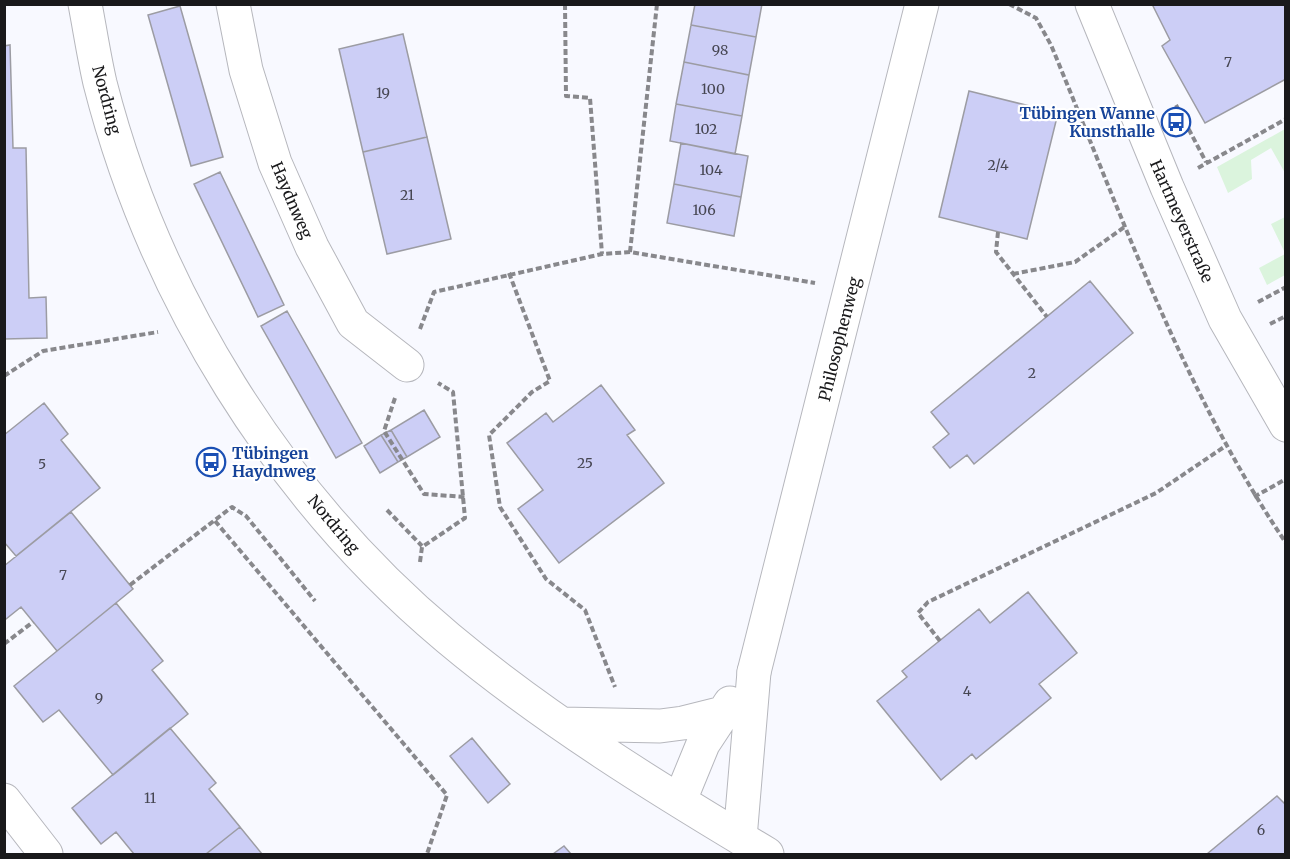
<svg xmlns="http://www.w3.org/2000/svg" width="1290" height="859" font-family="Merriweather,serif">
  <style>
    .green { fill: #dbf4dd }
    .building { fill: #cccef6; stroke: #9c9ca3; stroke-width: 1.5 }
    .lines { fill: none; stroke-linecap: round; stroke-linejoin: round }
    .street-casing { stroke: #b6b7bd; stroke-width: 35 }
    .secondary-casing { stroke: #b6b7bd; stroke-width: 35 }
    .path { stroke: #88888c; stroke-width: 4; stroke-dasharray: 6 3; stroke-linecap: butt }
    .street { stroke: #fff; stroke-width: 33 }
    .secondary { stroke: #fff; stroke-width: 33 }
    .labels { text-anchor: middle; dominant-baseline: central; stroke-width: 4.5; stroke-linejoin: round; paint-order: stroke }
    .number-label { font-size: 14px; fill: #464652 }
    .street-label { font-size: 16px; fill: #19191b; stroke: #fff }
    .transit-label { font-size: 16px; font-weight: bold; fill: #164399; stroke: #fff; text-anchor: end }
  </style>
  <rect width="100%" height="100%" fill="#f8f9ff"/>
  <path class="green" d="M 1285,129 L 1285,173 L 1271,148 L 1251,160 L 1252,179 L 1228,193 L 1217,167 Z
    M 1285,217 L 1285,253 L 1271,224 Z
    M 1285,254 L 1285,275 L 1267,285 L 1259,268 Z"/>
  <path class="building" d="M 695,4 L 762,4 L 756,37 L 691,25 Z
    M 1152,4 L 1286,4 L 1286,79 L 1205,123 L 1162,46 L 1170,40 Z
    M 180,6 L 223,157 L 191,166 L 148,15 Z
    M 691,25 L 756,37 L 749,75 L 684,62 Z
    M 403,34 L 427,137 L 363,152 L 339,49 Z
    M 10,45 L 13,148 L 26,148 L 29,298 L 46,297 L 47,338 L 4,339 L 4,46 Z
    M 684,62 L 749,75 L 742,116 L 676,104 Z
    M 969,91 L 1058,113 L 1027,239 L 939,217 Z
    M 676,104 L 742,116 L 735,154 L 670,141 Z
    M 427,137 L 451,239 L 387,254 L 363,152 Z
    M 681,143 L 748,156 L 741,197 L 674,184 Z
    M 220,172 L 284,305 L 258,317 L 194,184 Z
    M 674,184 L 741,197 L 734,236 L 667,223 Z
    M 1090,281 L 1133,333 L 974,464 L 967,455 L 950,468 L 933,447 L 949,434 L 931,412 Z
    M 287,311 L 362,443 L 336,458 L 261,326 Z
    M 601,385 L 635,430 L 627,435 L 664,483 L 559,563 L 518,509 L 543,490 L 507,443 L 546,413 L 553,422 Z
    M 44,403 L 68,434 L 61,440 L 100,488 L 16,556 L 4,542 L 4,435 Z
    M 424,410 L 440,437 L 407,457 L 391,430 Z
    M 391,430 L 407,457 L 398,462 L 381,435 Z
    M 381,435 L 398,462 L 380,473 L 364,446 Z
    M 71,512 L 133,589 L 57,651 L 21,607 L 6,619 L 4,617 L 4,566 Z
    M 1028,592 L 1077,653 L 1039,684 L 1051,698 L 976,759 L 972,754 L 941,780 L 877,701 L 907,677 L 902,671 L 979,609 L 990,623 Z
    M 116,603 L 163,661 L 152,670 L 188,714 L 113,775 L 59,710 L 43,722 L 14,686 Z
    M 170,728 L 216,783 L 209,789 L 240,827 L 206,854 L 134,854 L 116,832 L 101,844 L 72,808 Z
    M 472,738 L 510,784 L 488,803 L 450,756 Z
    M 1277,796 L 1286,805 L 1286,854 L 1207,854 Z
    M 240,827 L 262,854 L 206,854 Z
    M 564,846 L 571,854 L 553,854 Z"/>
  <g class="lines">
    <g class="street-casing">
      <path id="street" d="M 233,4 L 246,70 L 275,163 L 312,247 L 353,323 L 407,365
        M 1092,4 L 1167,187 L 1225,319 L 1286,425
        M 754,672 L 922,4
        M 4,800 L 46,854"/>
    </g>
    <g class="secondary-casing">
      <path id="secondary" d="M 85,4 C 90,30 94,57 100,83 C 154,295 279,497 448,638 C 546,720 658,789 767,854
        M 562,724 L 660,726 L 683,723 L 723,713
        M 680,800 L 703,744 L 730,703
        M 740,838 L 754,672"/>
    </g>
    <path class="path" d="M 565,4 L 566,96 L 590,98 L 602,254
      M 1009,4 L 1036,18 L 1051,45 C 1121,213 1183,391 1286,543
      M 1176,105 L 1206,162
      M 1198,168 L 1286,119
      M 998,232 L 996,252 L 1047,317
      M 630,252 L 657,4
      M 509,273 L 550,381 L 532,392 L 489,435 L 500,507 L 546,579 L 585,610 L 615,687
      M 1013,274 L 1075,262 L 1126,226
      M 1258,302 L 1286,287
      M 1270,324 L 1286,316
      M 420,329 L 434,292 L 602,254 L 630,252 L 815,283
      M 4,376 L 43,351 L 158,332
      M 395,398 L 384,431 L 424,494 L 465,497
      M 1254,497 L 1286,479
      M 387,510 L 422,546
      M 215,521 L 447,795 L 427,854
      M 420,562 L 422,547 L 465,518 L 453,392 L 438,383
      M 130,585 L 232,507 L 246,516 L 315,601
      M 940,641 L 918,613 L 928,602 L 1156,493 L 1227,445
      M 4,644 L 33,622"/>
    <use href="#street" class="street"/>
    <use href="#secondary" class="secondary"/>
  </g>
  <defs>
    <g id="bus-ring" transform="scale(1.5)"><circle r="9.5" fill="#fff" stroke="#1a4fb4" stroke-width="1.5"/><path d="M-5-6H5V4H4V6H2V4H-2V6H-4V4H-5ZM-3.5-4V0h7V-4ZM-3.5 1.2v1.5H-2V1.2ZM2 1.2v1.5H3.5V1.2Z" fill="#1a4fb4"/></g>
  </defs>
  <g fill-rule="evenodd">
    <use href="#bus-ring" x="1176" y="122"/>
    <use href="#bus-ring" x="211" y="462"/>
  </g>
  <g class="labels">
    <g class="number-label">
      <text x="720" y="50">98</text>
      <text x="1228" y="62">7</text>
      <text x="713" y="89">100</text>
      <text x="383" y="93">19</text>
      <text x="706" y="129">102</text>
      <text x="998" y="165">2/4</text>
      <text x="711" y="170">104</text>
      <text x="407" y="195">21</text>
      <text x="704" y="210">106</text>
      <text x="1032" y="373">2</text>
      <text x="585" y="463">25</text>
      <text x="42" y="464">5</text>
      <text x="63" y="575">7</text>
      <text x="967" y="691">4</text>
      <text x="99" y="698">9</text>
      <text x="150" y="798">11</text>
      <text x="1261" y="830">6</text>
    </g>
    <g class="street-label">
      <text transform="translate(107 100) rotate(75)">Nordring</text>
      <text transform="translate(292 200) rotate(67)">Haydnweg</text>
      <text transform="translate(1182 221) rotate(66)">Hartmeyerstraße</text>
      <text transform="translate(839 339) rotate(-76)">Philosophenweg</text>
      <text transform="translate(334 524) rotate(50)">Nordring</text>
    </g>
    <g class="transit-label">
      <text x="1155" y="113">Tübingen Wanne<tspan x="1155" dy="18">Kunsthalle</tspan></text>
      <text x="232" y="453" text-anchor="start">Tübingen<tspan x="232" dy="18">Haydnweg</tspan></text>
    </g>
  </g>
  <rect width="1290" height="859" fill="none" stroke="#19191b" stroke-width="12"/>
</svg>
